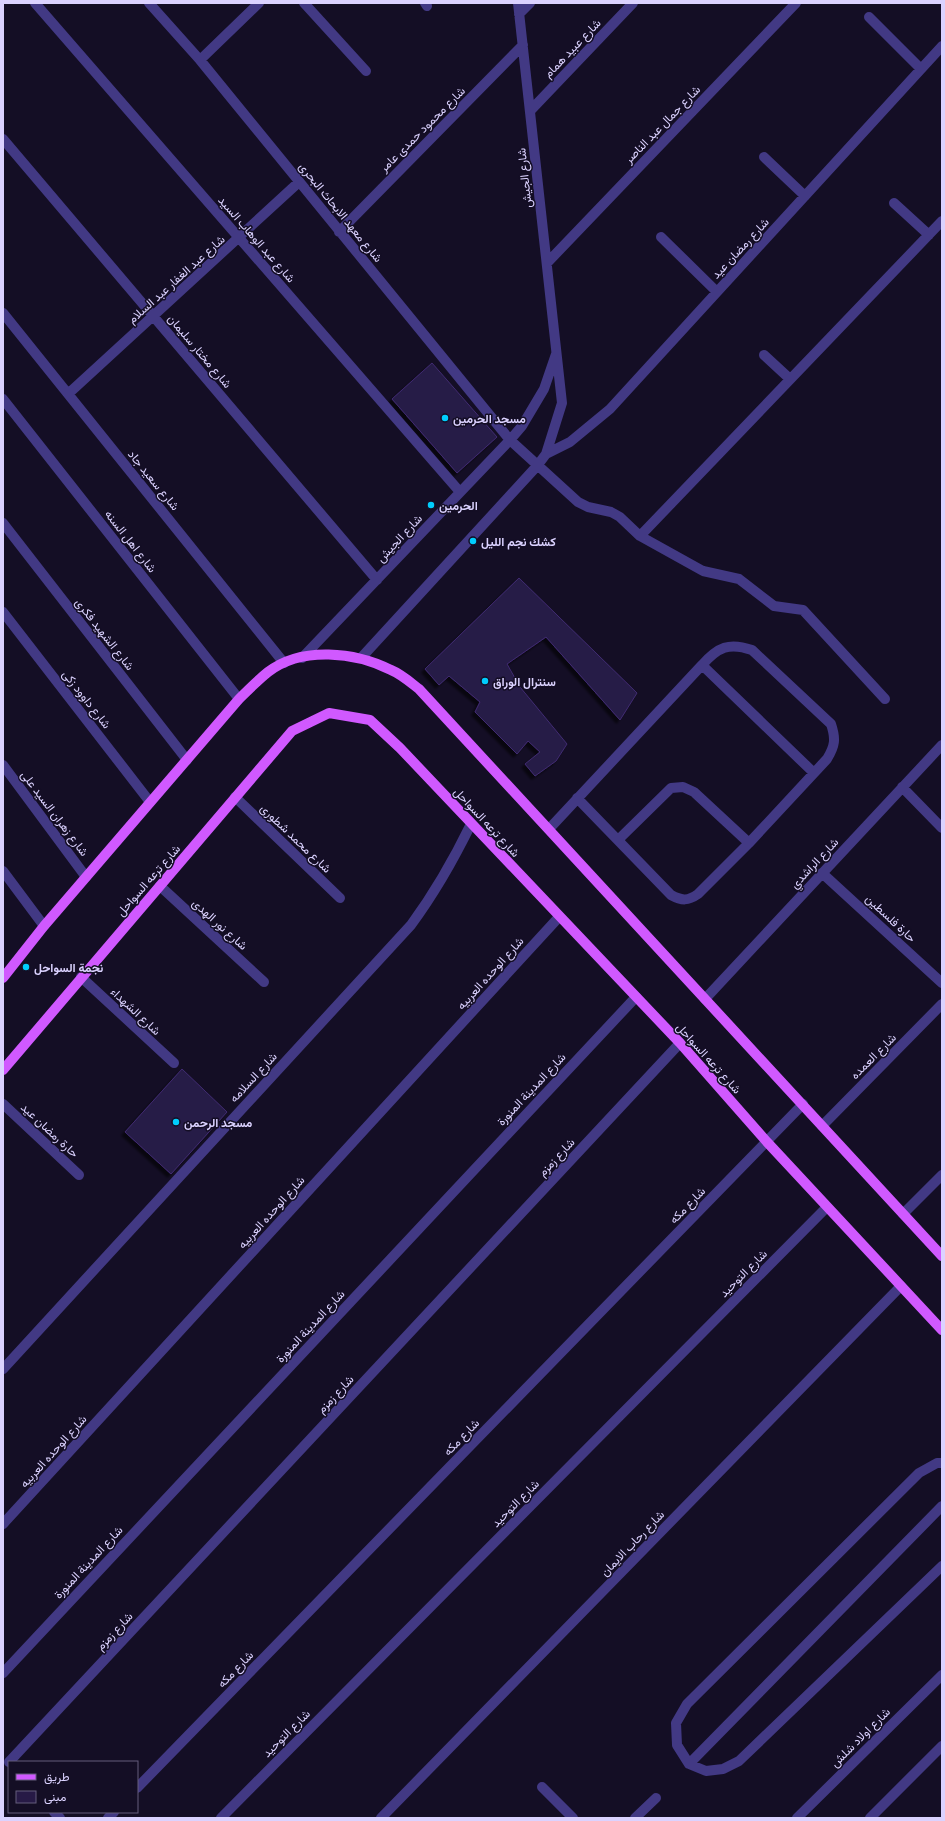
<svg xmlns="http://www.w3.org/2000/svg" width="945" height="1821" font-family="Cabin,Vazirmatn,sans-serif">
  <style>
    .building { fill: #271a46; stroke: #402c72; filter: url(#shadow) }
    .lines { fill: none; stroke-linecap: round; stroke-linejoin: round }
    .minor { stroke: #423984; stroke-width: 10 }
    .major { stroke: #d059ff; stroke-width: 10 }
    .poi-dot { fill: #00cdfd; stroke: #140e25; stroke-width: 1.5 }
    .labels { text-anchor: middle; dominant-baseline: central; stroke-width: 3; stroke-linejoin: round; paint-order: stroke }
    .street-label { font-size: 12px; fill: #dbd2ff; stroke: #140e25 }
    .poi-label { font-size: 12px; font-weight: bold; fill: #dbd2ff; stroke: #140e25; text-anchor: start }
  </style>
  <defs>
    <filter id="shadow"><feDropShadow dx="-3.5" dy="3.5" stdDeviation="1" flood-color="#0009"/></filter>
  </defs>
  <rect width="100%" height="100%" fill="#140e25"/>
  <path class="building" d="M 432,363 L 497,437 L 457,473 L 392,399 Z
    M 519,578 L 637,693 L 620,720 L 546,637 L 507,664 L 520,687 L 567,744 L 556,761 L 535,776 L 525,764 L 540,752 L 528,741 L 517,754 L 475,712 L 480,702 L 449,676 L 439,685 L 425,669 Z
    M 182,1069 L 227,1112 L 171,1174 L 125,1132 Z"/>
  <g class="lines">
    <path class="minor" d="M 35,3 L 460,492
      M 149,3 L 200,60 L 510,440 L 578,502 L 588,507 L 611,512 L 620,517 L 640,536 L 703,571 L 739,579 L 774,606 L 803,610 L 885,699
      M 304,3 L 366,71
      M 425,3 L 427,6
      M 519,14 L 530,3
      M 869,17 L 921,69
      M 200,60 L 259,3
      M 530,111 L 633,3
      M 3,139 L 377,580
      M 764,157 L 805,196
      M 894,203 L 929,235
      M 339,232 L 523,45
      M 661,237 L 717,292
      M 547,263 L 796,3
      M 3,313 L 284,663
      M 764,355 L 790,379
      M 68,394 L 299,182
      M 3,399 L 239,699
      M 546,454 L 570,442 L 610,409 L 942,46
      M 3,523 L 187,760
      M 640,536 L 942,221
      M 3,612 L 150,802
      M 302,658 L 510,440 L 522,426 L 544,389 L 556,354
      M 361,658 L 537,466 L 546,454 L 562,403 L 518,3
      M 702,665 L 814,773
      M 3,765 L 86,877
      M 902,787 L 942,828
      M 235,797 L 340,898
      M 549,829 L 702,665 C 718,647 729,642 752,650 L 831,724 C 836,739 835,746 827,759 L 749,843 L 698,894 C 688,901 682,901 671,895 L 577,798
      M 618,840 L 671,788 L 683,787 L 694,792 L 749,843
      M 3,871 L 44,926
      M 822,873 L 942,983
      M 160,886 L 264,982
      M 81,977 L 174,1063
      M 705,999 L 942,745
      M 3,1104 L 79,1175
      M 822,1126 L 942,1004
      M 903,1214 L 942,1175
      M 3,1369 L 411,925 C 436,891 453,861 471,824
      M 942,1463 L 937,1463 L 919,1473 L 687,1704 L 676,1723 L 677,1745 L 689,1764 L 706,1771 L 723,1769 L 739,1761 L 942,1566
      M 3,1524 L 559,917
      M 3,1673 L 636,997
      M 9,1762 L 680,1043
      M 689,1764 L 942,1506
      M 542,1787 L 573,1818
      M 137,1788 L 803,1104
      M 54,1812 L 60,1818
      M 108,1818 L 114,1812
      M 221,1818 L 827,1207
      M 381,1818 L 901,1286
      M 635,1818 L 656,1798
      M 797,1818 L 942,1675
      M 870,1818 L 942,1746"/>
    <path class="major" d="M 3,978 L 44,926 L 239,699 C 248,690 258,680 268,672 C 302,646 355,652 391,670 C 401,674 410,682 419,689 L 942,1256
      M 3,1070 L 292,731 L 329,713 L 370,720 L 400,748 L 680,1043 L 767,1142 L 942,1330"/>
  </g>
  <g class="poi-dot">
    <circle cx="445" cy="418" r="4"/>
    <circle cx="431" cy="505" r="4"/>
    <circle cx="473" cy="541" r="4"/>
    <circle cx="485" cy="681" r="4"/>
    <circle cx="26" cy="967" r="4"/>
    <circle cx="176" cy="1122" r="4"/>
  </g>
  <g class="labels">
    <g class="street-label">
      <text transform="translate(572 48) rotate(-46)">شارع عبيد همام</text>
      <text transform="translate(662 124) rotate(-46)">شارع جمال عبد الناصر</text>
      <text transform="translate(422 129) rotate(-45)">شارع محمود حمدى عامر</text>
      <text transform="translate(524 178) rotate(-96)">شارع الجيش</text>
      <text transform="translate(341 212) rotate(51)">شارع معهد الابحاث البحرى</text>
      <text transform="translate(257 239) rotate(49)">شارع عبد الوهاب السيد</text>
      <text transform="translate(740 248) rotate(-47)">شارع رمضان عيد</text>
      <text transform="translate(176 279) rotate(-42)">شارع عبد الغفار عبد السلام</text>
      <text transform="translate(200 351) rotate(50)">شارع مختار سليمان</text>
      <text transform="translate(154 480) rotate(51)">شارع سعيد جاد</text>
      <text transform="translate(399 538) rotate(-47)">شارع الجيش</text>
      <text transform="translate(131 541) rotate(52)">شارع اهل السنه</text>
      <text transform="translate(105 634) rotate(52)">شارع الشهيد فكرى</text>
      <text transform="translate(87 699) rotate(52)">شارع داوود زكى</text>
      <text transform="translate(55 813) rotate(53)">شارع زهران السيد على</text>
      <text transform="translate(487 822) rotate(47)">شارع ترعه السواحل</text>
      <text transform="translate(296 838) rotate(44)">شارع محمد شطورى</text>
      <text transform="translate(814 863) rotate(-47)">شارع الراشدي</text>
      <text transform="translate(148 880) rotate(-49)">شارع ترعه السواحل</text>
      <text transform="translate(891 918) rotate(43)">حارة فلسطين</text>
      <text transform="translate(220 924) rotate(42)">شارع نور الهدى</text>
      <text transform="translate(490 973) rotate(-48)">شارع الوحده العربيه</text>
      <text transform="translate(136 1011) rotate(43)">شارع الشهداء</text>
      <text transform="translate(873 1056) rotate(-45)">شارع العمده</text>
      <text transform="translate(709 1058) rotate(48)">شارع ترعه السواحل</text>
      <text transform="translate(253 1077) rotate(-47)">شارع السلامه</text>
      <text transform="translate(531 1089) rotate(-47)">شارع المدينة المنورة</text>
      <text transform="translate(50 1130) rotate(43)">حارة رمضان عيد</text>
      <text transform="translate(556 1157) rotate(-47)">شارع زمزم</text>
      <text transform="translate(687 1205) rotate(-46)">شارع مكه</text>
      <text transform="translate(271 1212) rotate(-48)">شارع الوحده العربيه</text>
      <text transform="translate(743 1273) rotate(-45)">شارع التوحيد</text>
      <text transform="translate(310 1326) rotate(-47)">شارع المدينة المنورة</text>
      <text transform="translate(335 1394) rotate(-47)">شارع زمزم</text>
      <text transform="translate(461 1437) rotate(-46)">شارع مكه</text>
      <text transform="translate(53 1451) rotate(-48)">شارع الوحده العربيه</text>
      <text transform="translate(515 1503) rotate(-45)">شارع التوحيد</text>
      <text transform="translate(632 1543) rotate(-46)">شارع رحاب الايمان</text>
      <text transform="translate(88 1562) rotate(-47)">شارع المدينة المنورة</text>
      <text transform="translate(114 1631) rotate(-47)">شارع زمزم</text>
      <text transform="translate(235 1669) rotate(-46)">شارع مكه</text>
      <text transform="translate(286 1733) rotate(-45)">شارع التوحيد</text>
      <text transform="translate(860 1737) rotate(-45)">شارع اولاد شلش</text>
    </g>
    <g class="poi-label">
      <text x="453" y="418">مسجد الحرمين</text>
      <text x="439" y="505">الحرمين</text>
      <text x="481" y="541">كشك نجم الليل</text>
      <text x="493" y="681">سنترال الوراق</text>
      <text x="34" y="967">نجمة السواحل</text>
      <text x="184" y="1122">مسجد الرحمن</text>
    </g>
  </g>
  <rect width="945" height="1821" fill="none" stroke="#dbd2ff" stroke-width="8"/>
  <rect x="8" y="1761" width="130" height="52" fill="#140e25" stroke="#645c7c"/>
  <rect x="16" y="1774" width="20" height="6" fill="#d059ff" stroke="#645c7c"/>
  <text x="44" y="1781" font-size="12" fill="#dbd2ff">طريق</text>
  <rect x="16" y="1791" width="20" height="12" fill="#271a46" stroke="#645c7c"/>
  <text x="44" y="1801" font-size="12" fill="#dbd2ff">مبنى</text>
</svg>
